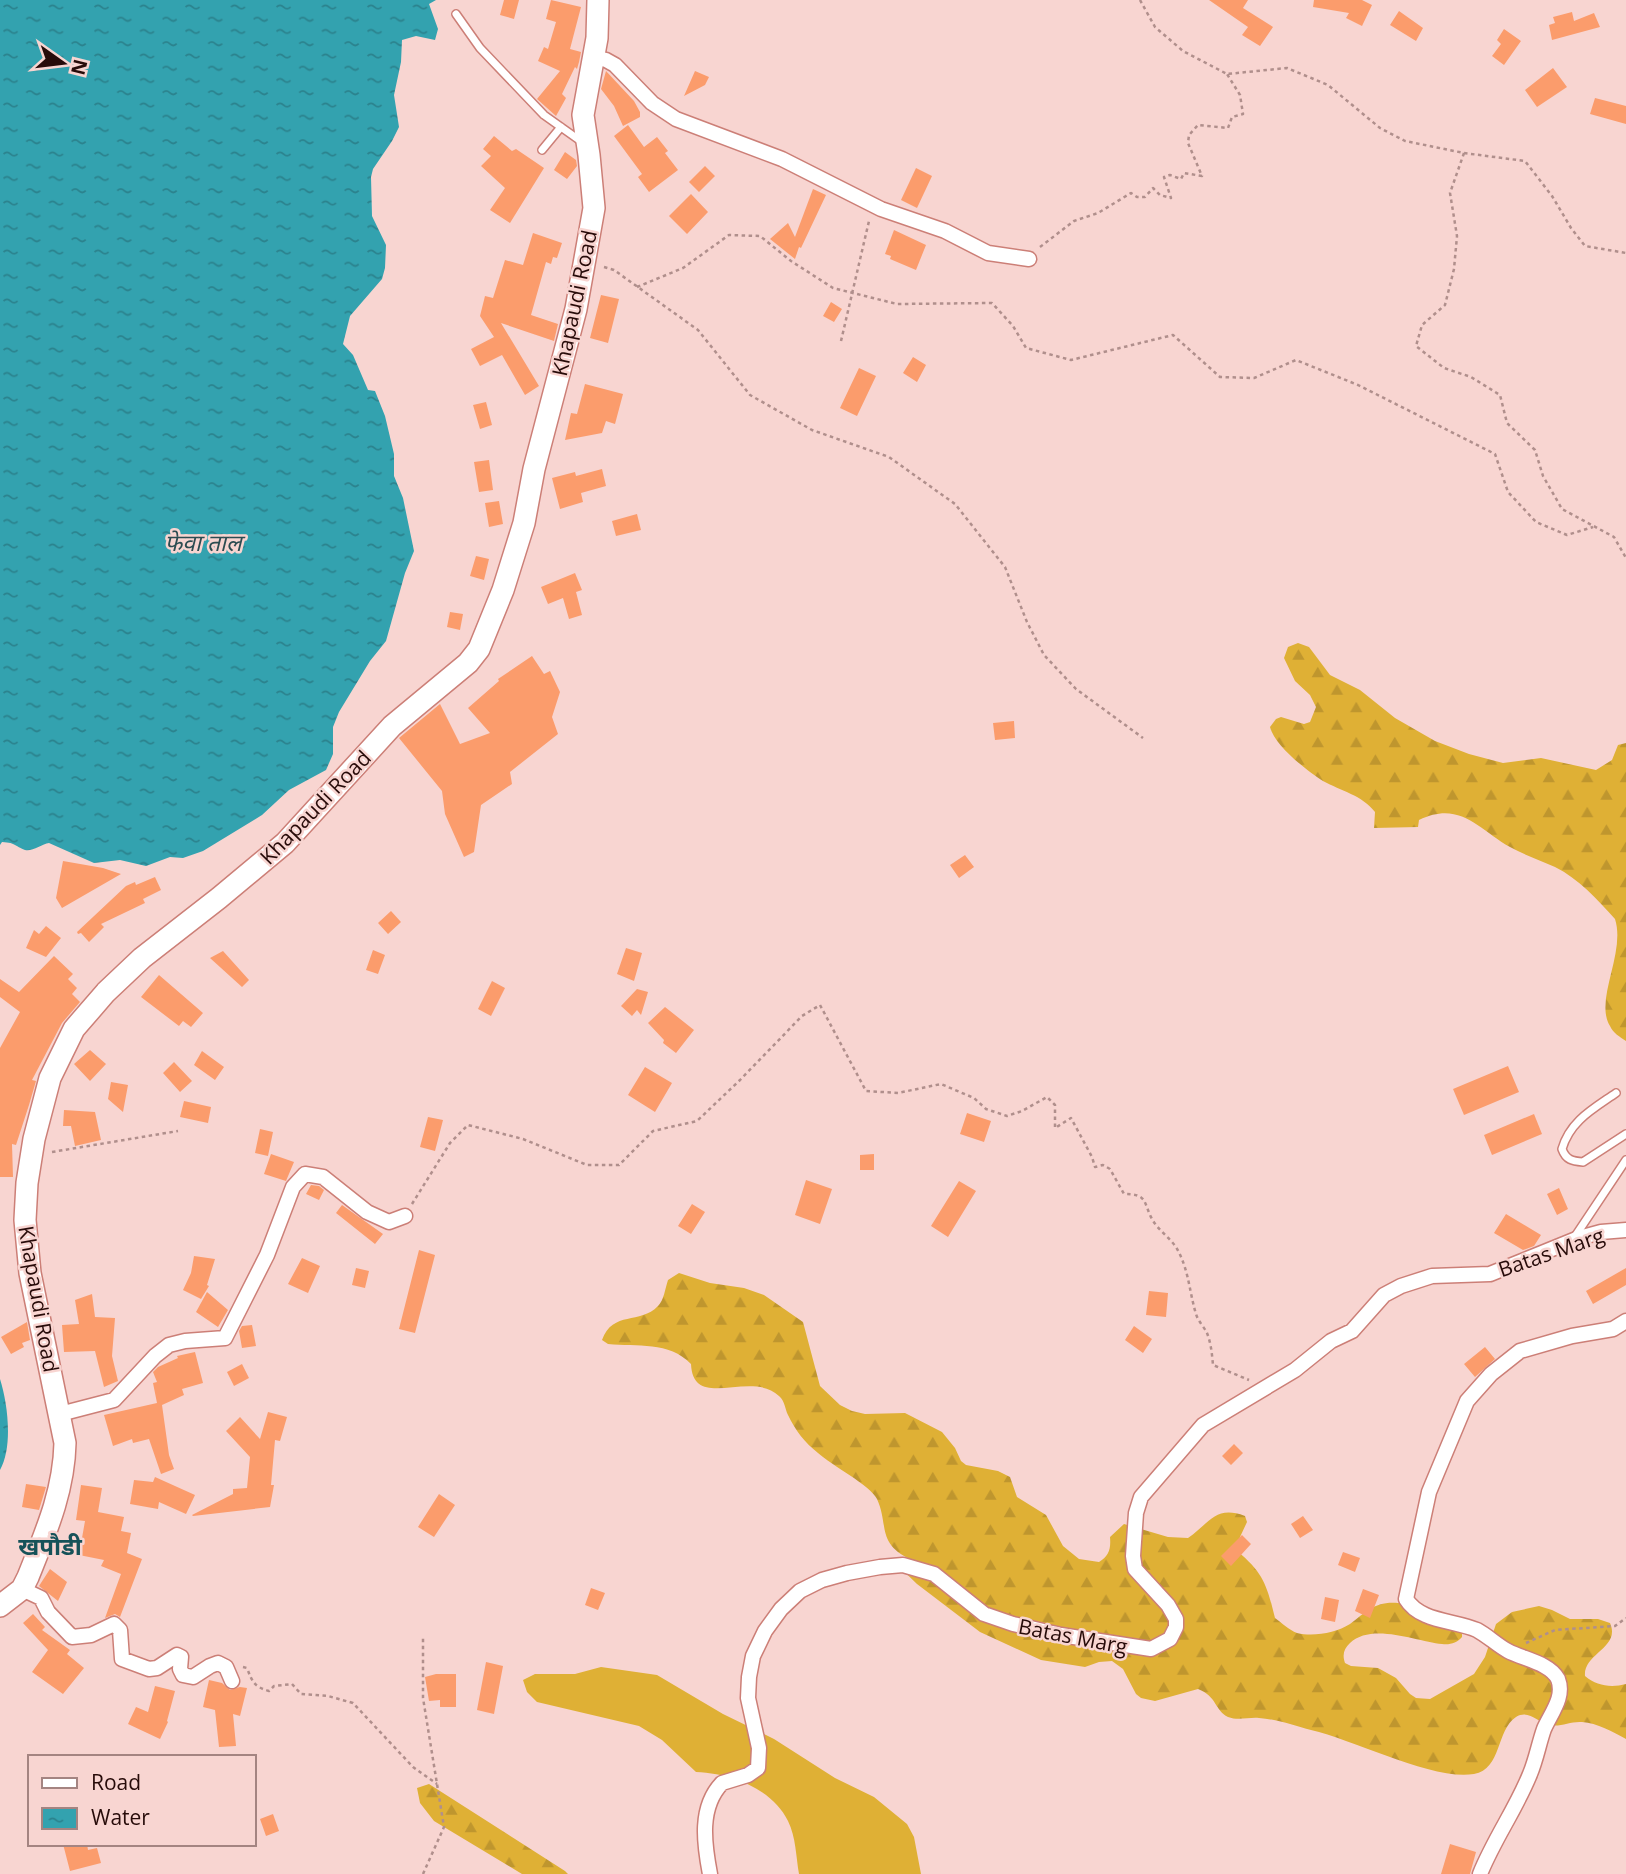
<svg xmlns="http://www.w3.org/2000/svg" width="1626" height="1874" font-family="'Open Sans','Noto Sans Devanagari',sans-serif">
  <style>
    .grass { fill: #dfb035 }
    .forest { fill: url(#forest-firs) }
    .water { fill: url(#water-ripples) }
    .building { fill: #fb9c6c }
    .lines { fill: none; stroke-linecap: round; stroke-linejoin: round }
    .lane-casing { stroke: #cc7f77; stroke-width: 10 }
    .street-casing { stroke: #cc7f77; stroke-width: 17 }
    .secondary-casing { stroke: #cc7f77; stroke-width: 24 }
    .path { stroke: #b08f8c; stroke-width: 2.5; stroke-dasharray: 3.5 3.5; stroke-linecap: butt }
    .lane { stroke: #fff; stroke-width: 7 }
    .street { stroke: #fff; stroke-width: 14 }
    .secondary { stroke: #fff; stroke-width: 21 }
    .labels { text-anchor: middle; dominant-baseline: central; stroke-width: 5; stroke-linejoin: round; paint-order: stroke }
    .street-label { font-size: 21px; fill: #270b09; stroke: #f8d5d1 }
    .water-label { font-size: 23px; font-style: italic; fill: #2c4c51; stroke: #f8d5d1 }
    .quarter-label { font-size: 24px; font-weight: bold; fill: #165259; stroke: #f8d5d1 }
  </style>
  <defs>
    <pattern id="forest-firs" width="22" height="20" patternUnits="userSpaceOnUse" patternTransform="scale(1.75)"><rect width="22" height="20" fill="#dfb035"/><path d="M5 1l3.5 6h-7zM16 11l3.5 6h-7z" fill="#bf962e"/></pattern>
    <pattern id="water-ripples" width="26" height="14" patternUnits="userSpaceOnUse" patternTransform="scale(1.75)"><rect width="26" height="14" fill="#33a2af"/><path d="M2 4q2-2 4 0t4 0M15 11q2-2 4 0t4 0" fill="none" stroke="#2b828d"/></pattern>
  </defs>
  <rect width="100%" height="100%" fill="#f8d5d1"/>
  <path class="grass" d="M 601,1667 L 657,1675 L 723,1714 L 774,1739 L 835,1778 L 874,1797 L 907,1824 L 914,1837 L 921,1874 L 799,1874 C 796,1857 796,1837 788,1821 C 772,1788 729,1773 696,1772 L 662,1740 L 639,1726 L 537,1702 L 527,1692 L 523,1680 L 535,1674 L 575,1674 Z"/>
  <path class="forest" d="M 1298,643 L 1309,647 L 1330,675 L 1360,690 L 1395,718 L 1435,741 L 1469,754 L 1503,763 L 1541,758 L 1596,770 L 1612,760 L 1618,745 L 1626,743 L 1626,1041 C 1620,1037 1613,1033 1610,1026 C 1594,1000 1626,953 1615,919 C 1597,899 1579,879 1555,867 C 1540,860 1524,855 1510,847 C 1478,829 1460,800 1419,820 L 1418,827 L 1374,828 L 1375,812 C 1362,795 1341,791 1323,781 C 1306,770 1275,746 1270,727 L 1276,719 L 1281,717 L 1304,724 L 1310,722 L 1316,707 L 1310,695 L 1295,681 L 1284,658 L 1288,647 Z
    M 679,1273 L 710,1283 L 744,1288 L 764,1295 L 803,1322 L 820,1386 L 840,1405 L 852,1411 L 865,1414 L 905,1413 L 942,1432 L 955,1448 L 961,1461 L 966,1465 L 998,1471 L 1010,1477 L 1017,1497 L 1046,1515 L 1063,1546 L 1079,1559 L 1099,1562 C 1109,1556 1111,1549 1110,1537 L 1124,1524 L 1168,1537 L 1188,1538 C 1210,1523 1215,1505 1245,1516 L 1247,1522 L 1240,1537 L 1237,1551 C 1264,1573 1267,1586 1275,1618 C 1282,1623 1289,1630 1297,1633 C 1313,1637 1336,1633 1350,1624 C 1366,1612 1375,1601 1398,1603 C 1421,1605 1442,1620 1462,1630 L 1462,1637 C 1457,1643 1450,1645 1442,1644 C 1418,1642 1372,1622 1350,1643 C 1344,1649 1342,1654 1345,1663 L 1351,1666 L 1378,1668 L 1396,1678 L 1410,1694 L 1416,1698 L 1430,1699 L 1474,1674 L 1485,1657 L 1496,1624 L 1512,1612 L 1539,1606 L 1552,1610 L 1570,1619 L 1598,1619 L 1610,1623 C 1621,1648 1583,1653 1585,1676 C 1597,1686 1611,1688 1626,1684 L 1626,1739 C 1613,1732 1597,1723 1582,1722 C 1571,1721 1561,1727 1550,1725 C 1538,1723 1529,1709 1516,1717 C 1496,1730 1502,1769 1474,1774 C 1433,1781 1355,1740 1311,1730 C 1295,1726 1276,1719 1259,1718 C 1249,1717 1238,1721 1228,1717 C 1215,1711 1217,1696 1198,1689 L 1155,1701 L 1141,1698 L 1136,1694 L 1123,1669 L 1112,1661 L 1099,1662 L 1085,1667 L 1041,1660 L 980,1632 L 917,1584 L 890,1558 L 908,1567 L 912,1560 C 876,1544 889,1525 877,1499 C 870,1485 831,1465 818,1453 C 805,1443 795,1430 788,1415 C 785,1409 785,1401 779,1396 C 751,1369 693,1412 691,1364 C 669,1341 637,1347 608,1344 L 602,1340 C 613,1310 640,1325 658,1306 C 664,1300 665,1289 668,1280 Z
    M 429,1784 L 565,1871 L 568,1874 L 522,1874 L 434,1821 L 420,1803 L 417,1788 Z"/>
  <path class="water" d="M 0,0 L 436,0 L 429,4 L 438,29 L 435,40 L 416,36 L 402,40 L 401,62 L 394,95 L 399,127 L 392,141 L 373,169 L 371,177 L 372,216 L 386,245 L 385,268 L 382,279 L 350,316 L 343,344 L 353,355 L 368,390 L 375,391 L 385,416 L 394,454 L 394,476 L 403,498 L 414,551 L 405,573 L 386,641 L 370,661 L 339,712 L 333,727 L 333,754 L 326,770 L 289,790 L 262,815 L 203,851 L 183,858 L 170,857 L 146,866 L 120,860 L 94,863 L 49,843 C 42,844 32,852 25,850 C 14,846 17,843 2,842 L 0,845 Z
    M 0,1379 C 8,1404 13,1447 0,1470 Z"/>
  <path class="building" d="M 504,0 L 519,0 L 514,19 L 500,15 Z
    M 551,0 L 581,7 L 570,49 L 581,52 L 579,62 L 577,69 L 575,67 L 562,94 L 566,98 L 556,116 L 537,99 L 560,71 L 538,61 L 544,47 L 548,49 L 556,22 L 546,19 Z
    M 1209,0 L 1248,0 L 1243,8 L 1273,27 L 1260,46 L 1242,35 L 1248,27 Z
    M 1314,0 L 1362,0 L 1372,5 L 1362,26 L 1346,18 L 1349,13 L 1313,7 Z
    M 1399,11 L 1423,28 L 1416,41 L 1390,25 Z
    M 1572,12 L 1574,21 L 1594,13 L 1600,27 L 1552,40 L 1549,25 L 1555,23 L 1553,17 Z
    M 1504,29 L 1521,41 L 1504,65 L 1492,56 L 1501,44 L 1497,40 Z
    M 1553,68 L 1567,87 L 1537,107 L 1525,90 Z
    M 606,71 L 634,101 L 640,112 L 640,117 L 623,126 L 614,106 L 601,89 Z
    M 695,71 L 709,77 L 705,85 L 684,96 Z
    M 1595,98 L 1626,106 L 1626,124 L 1590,114 Z
    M 628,125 L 644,147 L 657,137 L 668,151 L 665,153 L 678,170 L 649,192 L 638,177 L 642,174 L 614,136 Z
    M 494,136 L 512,151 L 516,149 L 544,168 L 510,223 L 490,210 L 505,188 L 481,166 L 491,156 L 483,149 Z
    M 565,152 L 576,160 L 577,166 L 567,179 L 554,170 Z
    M 705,166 L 715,176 L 699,192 L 689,182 Z
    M 916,168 L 932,176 L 917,208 L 901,200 Z
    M 813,189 L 826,195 L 801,248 L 799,247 L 795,259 L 770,239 L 788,223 L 795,237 Z
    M 691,194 L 708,212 L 687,234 L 669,216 Z
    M 894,230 L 926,245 L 916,270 L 890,259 L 891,256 L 885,254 Z
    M 533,233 L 562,243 L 557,258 L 553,257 L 551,264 L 546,262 L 531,315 L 558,324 L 554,341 L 501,323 L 539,386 L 525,395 L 502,355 L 480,366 L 471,349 L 494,337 L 480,316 L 485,296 L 493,298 L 505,260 L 523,265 Z
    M 601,295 L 619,299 L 608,343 L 590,338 Z
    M 831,302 L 842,309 L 834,322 L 823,316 Z
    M 913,357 L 926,365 L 917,382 L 903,373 Z
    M 859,368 L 876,376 L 857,416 L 840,408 Z
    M 585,384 L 623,394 L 615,424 L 606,421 L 602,433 L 565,440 L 571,413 L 577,414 Z
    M 486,402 L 492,425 L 480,429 L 473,405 Z
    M 489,460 L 493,490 L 479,492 L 474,462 Z
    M 602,469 L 606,486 L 581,493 L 583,502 L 560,509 L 552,478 L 575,472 L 576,476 Z
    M 499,501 L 503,524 L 489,527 L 485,503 Z
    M 637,514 L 641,530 L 616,536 L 612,521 Z
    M 476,556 L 489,559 L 484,580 L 470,576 Z
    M 575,573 L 582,590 L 576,592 L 582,615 L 569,619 L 563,598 L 548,604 L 541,587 Z
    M 450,612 L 463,614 L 460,630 L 447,627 Z
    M 532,656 L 544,674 L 550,671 L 560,692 L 552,717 L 558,734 L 510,772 L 512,784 L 481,805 L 474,852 L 464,857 L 445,814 L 442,791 L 399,738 L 440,704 L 460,744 L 490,733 L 468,708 L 499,681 L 498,679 Z
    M 1014,721 L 1015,738 L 995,740 L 993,723 Z
    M 965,855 L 974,867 L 959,878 L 950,865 Z
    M 63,861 L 103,868 L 121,874 L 62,908 L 56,898 Z
    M 155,877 L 161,890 L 143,899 L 145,903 L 101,924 L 104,927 L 89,942 L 81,933 L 78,934 L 77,932 L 126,886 L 135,882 L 136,885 Z
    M 391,911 L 401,922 L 388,934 L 378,923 Z
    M 46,926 L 61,938 L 46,957 L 26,948 L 34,930 L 39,934 Z
    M 626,948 L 642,953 L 634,981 L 617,974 Z
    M 373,950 L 385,955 L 378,974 L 366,970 Z
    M 223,951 L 249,980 L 242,987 L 210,958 Z
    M 54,956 L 73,974 L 68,979 L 77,988 L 72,994 L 80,1002 L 62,1023 L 32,1080 L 36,1081 L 29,1105 L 16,1145 L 12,1144 L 13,1177 L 0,1177 L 0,1048 L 20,1012 L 0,997 L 0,979 L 19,992 Z
    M 159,975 L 203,1013 L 191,1027 L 183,1021 L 179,1026 L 141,997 Z
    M 492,981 L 505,988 L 491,1016 L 478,1009 Z
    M 637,989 L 648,992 L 641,1015 L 637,1010 L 632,1016 L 621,1006 Z
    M 665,1007 L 694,1030 L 676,1053 L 663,1043 L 664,1040 L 648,1023 Z
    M 90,1050 L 106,1064 L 90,1081 L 74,1064 Z
    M 202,1051 L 224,1067 L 215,1080 L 194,1065 Z
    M 174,1062 L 192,1081 L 180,1092 L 163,1073 Z
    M 1508,1066 L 1519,1092 L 1464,1115 L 1453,1089 Z
    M 645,1067 L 672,1083 L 655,1112 L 628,1095 Z
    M 111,1082 L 128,1085 L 123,1112 L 108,1099 Z
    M 184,1101 L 211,1107 L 208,1123 L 180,1117 Z
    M 64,1110 L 95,1112 L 101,1140 L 75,1146 L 71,1126 L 63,1126 Z
    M 967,1113 L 991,1121 L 984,1142 L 960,1134 Z
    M 1534,1114 L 1542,1134 L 1492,1155 L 1484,1135 Z
    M 428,1117 L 443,1120 L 435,1151 L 420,1147 Z
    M 260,1129 L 273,1132 L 268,1156 L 255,1153 Z
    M 271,1154 L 294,1162 L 286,1181 L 264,1174 Z
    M 874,1154 L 874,1170 L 860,1170 L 860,1155 Z
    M 806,1180 L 832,1189 L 820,1224 L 795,1215 Z
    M 959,1181 L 976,1191 L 948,1237 L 931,1226 Z
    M 311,1185 L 319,1186 L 324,1190 L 319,1200 L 306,1194 Z
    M 1559,1188 L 1568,1209 L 1557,1215 L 1547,1194 Z
    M 692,1204 L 705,1212 L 691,1234 L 678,1226 Z
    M 342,1205 L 383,1234 L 375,1244 L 336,1213 Z
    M 1506,1214 L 1541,1235 L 1534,1246 L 1523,1250 L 1494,1233 Z
    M 419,1250 L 435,1255 L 415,1333 L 399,1329 Z
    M 194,1256 L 215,1259 L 207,1285 L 209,1286 L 201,1299 L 183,1290 L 191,1273 Z
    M 302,1258 L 320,1266 L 308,1293 L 288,1284 Z
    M 356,1268 L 369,1271 L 365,1288 L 352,1285 Z
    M 1626,1268 L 1626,1285 L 1593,1304 L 1586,1291 Z
    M 1149,1291 L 1168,1293 L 1166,1317 L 1146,1315 Z
    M 207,1292 L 228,1310 L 218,1327 L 196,1312 Z
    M 92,1294 L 95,1317 L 115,1318 L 112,1356 L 118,1381 L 104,1387 L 95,1351 L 64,1352 L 62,1325 L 79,1324 L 75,1300 Z
    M 27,1322 L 30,1340 L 22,1343 L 24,1347 L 11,1354 L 1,1337 Z
    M 252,1325 L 256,1346 L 242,1348 L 239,1331 L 242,1326 Z
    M 1134,1326 L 1152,1339 L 1143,1353 L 1125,1340 Z
    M 1485,1347 L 1495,1359 L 1475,1377 L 1464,1364 Z
    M 195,1352 L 203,1383 L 182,1389 L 184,1395 L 162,1405 L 169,1455 L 174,1469 L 161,1474 L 149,1439 L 133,1443 L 132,1439 L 113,1446 L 104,1415 L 157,1403 L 153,1383 L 157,1382 L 153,1372 L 158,1367 L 178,1358 L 177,1356 Z
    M 242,1364 L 249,1378 L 234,1386 L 227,1372 Z
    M 268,1412 L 287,1417 L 280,1441 L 275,1440 L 271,1485 L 274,1485 L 270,1507 L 193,1516 L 192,1515 L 233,1494 L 233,1489 L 247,1488 L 250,1457 L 226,1431 L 240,1417 L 260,1439 Z
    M 1234,1444 L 1243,1453 L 1231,1465 L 1222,1456 Z
    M 155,1477 L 195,1495 L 186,1514 L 159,1502 L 158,1509 L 130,1504 L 134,1480 L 153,1482 Z
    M 26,1484 L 46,1487 L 39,1510 L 22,1507 Z
    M 81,1485 L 102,1488 L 98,1512 L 124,1517 L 121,1531 L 131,1533 L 127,1553 L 142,1559 L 120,1617 L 115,1614 L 105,1618 L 121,1574 L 101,1566 L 104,1560 L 79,1555 L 85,1521 L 76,1520 Z
    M 439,1494 L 455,1505 L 434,1537 L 418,1527 Z
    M 1303,1516 L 1313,1530 L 1300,1538 L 1291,1524 Z
    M 1242,1535 L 1251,1544 L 1231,1566 L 1221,1556 Z
    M 1343,1552 L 1360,1558 L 1355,1572 L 1338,1565 Z
    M 50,1569 L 67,1582 L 58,1601 L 39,1586 Z
    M 591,1588 L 605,1593 L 598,1610 L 585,1605 Z
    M 1363,1589 L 1379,1595 L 1370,1618 L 1355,1611 Z
    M 1325,1597 L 1339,1600 L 1335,1622 L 1321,1619 Z
    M 33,1614 L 45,1627 L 42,1630 L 70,1650 L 67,1654 L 84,1668 L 63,1694 L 32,1672 L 48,1650 L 23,1623 Z
    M 486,1662 L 503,1666 L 494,1714 L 477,1710 Z
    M 436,1674 L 456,1674 L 456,1707 L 440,1707 L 440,1700 L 429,1701 L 425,1677 Z
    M 209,1680 L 222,1683 L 230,1690 L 240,1687 L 247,1688 L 240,1716 L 233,1714 L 236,1746 L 219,1747 L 215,1710 L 203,1707 Z
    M 155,1686 L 175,1691 L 167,1721 L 168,1722 L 160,1739 L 128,1724 L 136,1707 L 148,1712 Z
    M 273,1814 L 279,1831 L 266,1836 L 260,1819 Z
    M 63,1844 L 87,1844 L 88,1850 L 97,1848 L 101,1863 L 70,1871 Z
    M 1450,1844 L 1476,1852 L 1470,1874 L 1441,1874 Z"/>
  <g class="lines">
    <g class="lane-casing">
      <path id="lane" d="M 456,14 L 480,48 L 544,115 L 582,142
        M 542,150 L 561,127
        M 1616,1093 C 1593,1109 1570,1121 1562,1149 C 1566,1160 1572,1161 1583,1162 L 1626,1134
        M 1574,1238 L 1626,1160"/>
    </g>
    <g class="street-casing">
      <path id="street" d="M 594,57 L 606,60 L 615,65 L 652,103 L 676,119 L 782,159 L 881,209 L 945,231 L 988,253 L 1029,259
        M 60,1414 L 114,1400 L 155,1356 L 169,1345 L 185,1341 L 225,1338 L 267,1255 L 293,1187 L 305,1174 L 323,1177 L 367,1212 L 389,1222 L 405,1216
        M 22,1589 L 41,1598 L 48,1612 L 72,1637 L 91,1635 L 114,1624 L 120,1630 L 122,1659 L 149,1669 L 157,1668 L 177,1655 L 181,1657 L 180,1669 L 183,1675 L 193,1677 L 210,1666 L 218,1663 L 226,1667 L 232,1681
        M 710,1874 C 704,1843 699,1807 722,1783 L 748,1775 L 758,1768 L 759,1748 L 748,1698 L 749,1677 L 753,1656 L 765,1631 L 781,1609 L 800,1591 L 822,1580 L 847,1573 L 880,1567 L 903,1565 L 934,1574 L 984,1614 L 1013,1624 L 1061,1635 L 1151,1649 L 1170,1639 L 1176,1627 L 1176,1619 L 1168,1605 L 1135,1569 L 1133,1556 L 1136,1513 L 1141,1497 L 1203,1425 L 1295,1370 L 1331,1341 L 1352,1331 L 1384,1295 L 1401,1286 L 1432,1276 L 1490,1274 L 1579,1238 L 1601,1232 L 1626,1230
        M 1480,1874 C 1494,1839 1516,1809 1530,1774 C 1536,1760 1539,1743 1544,1729 C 1551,1713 1565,1697 1558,1679 C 1550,1663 1523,1659 1508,1651 C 1497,1645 1488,1636 1477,1630 C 1454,1620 1420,1622 1406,1599 L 1429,1492 L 1467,1401 L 1491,1374 L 1520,1351 L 1572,1336 L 1613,1329 L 1626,1321"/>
    </g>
    <g class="secondary-casing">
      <path id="secondary" d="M 0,1606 L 22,1589 L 28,1577 C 46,1532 64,1491 65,1443 L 30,1273 L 25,1220 L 27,1183 L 34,1139 L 50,1078 L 74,1029 L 106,992 L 142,958 L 219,898 L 285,843 L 392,726 L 468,663 L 479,649 L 503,590 L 524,523 L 534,469 L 576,309 L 594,208 L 589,155 L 583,115 L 597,38 L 598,0"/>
    </g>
    <path class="path" d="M 1140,0 L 1155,27 L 1183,51 L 1227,74 L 1287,68 L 1328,85 L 1380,128 L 1405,141 L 1464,153 L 1525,161 L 1552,196 L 1571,228 L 1585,246 L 1626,253
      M 1464,153 L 1450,193 L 1457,236 L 1454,269 L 1445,305 L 1422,325 L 1416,346 L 1444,368 L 1471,377 L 1500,395 L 1507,423 L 1535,450 L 1543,476 L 1562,509 L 1614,537 L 1626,558
      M 1040,247 L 1074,221 L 1098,213 L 1131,193 L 1137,197 L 1145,197 L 1153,188 L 1160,195 L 1171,198 L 1164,177 L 1170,175 L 1181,179 L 1184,173 L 1202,176 L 1188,143 L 1189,135 L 1198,125 L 1228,128 L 1232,117 L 1243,114 L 1240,95 L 1227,74
      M 604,267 L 614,270 L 698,330 L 750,395 L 812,430 L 889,457 L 955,504 L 1005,567 L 1027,622 L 1044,655 L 1076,689 L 1143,738
      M 637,287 L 683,268 L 729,235 L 760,236 L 791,261 L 833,288 L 897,304 L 992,303 L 1013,326 L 1026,348 L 1071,360 L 1173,335 L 1220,377 L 1254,378 L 1296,360 L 1358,385 L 1495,454 L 1508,492 L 1536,522 L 1567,535 L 1593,527
      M 841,341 L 869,221
      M 52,1152 L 178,1131
      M 412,1204 L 450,1143 L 468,1125 L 523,1139 L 587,1165 L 619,1165 L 653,1131 L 697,1121 L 740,1080 L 802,1016 L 820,1005 L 866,1091 L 898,1093 L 941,1084 L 974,1098 L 986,1109 L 1007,1116 L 1022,1111 L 1047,1097 L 1055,1105 L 1055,1128 L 1071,1118 L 1092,1157 L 1095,1167 L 1103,1165 L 1110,1169 L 1124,1194 C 1148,1194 1143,1202 1152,1219 C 1158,1230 1169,1237 1176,1247 C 1189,1269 1189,1291 1196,1314 C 1198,1321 1204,1327 1207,1333 C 1211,1343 1212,1354 1213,1365 L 1249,1380
      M 1526,1643 L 1555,1630 L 1615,1626 L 1626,1618
      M 243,1667 L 247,1668 C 252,1681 254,1687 269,1691 L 274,1686 L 292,1684 L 301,1694 L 328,1696 L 353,1703 L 413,1767 L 437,1784
      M 423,1874 L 444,1827 L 423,1698 L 423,1638"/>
    <use href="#lane" class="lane"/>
    <use href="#street" class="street"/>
    <use href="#secondary" class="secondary"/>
  </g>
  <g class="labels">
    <g class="street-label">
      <text transform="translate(574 303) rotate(-78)">Khapaudi Road</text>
      <text transform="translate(315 807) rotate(-46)">Khapaudi Road</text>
      <text transform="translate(1551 1252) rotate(-19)">Batas Marg</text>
      <text transform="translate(39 1299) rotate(80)">Khapaudi Road</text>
      <text transform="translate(1073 1636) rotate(11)">Batas Marg</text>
    </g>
    <g class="water-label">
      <text x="203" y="542">फेवा ताल</text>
    </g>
    <g class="quarter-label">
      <text x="50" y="1545">खपौडी</text>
    </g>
  </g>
  <rect x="28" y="1755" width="228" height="91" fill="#f8d5d1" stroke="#a48481" stroke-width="2"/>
  <rect x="42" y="1778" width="35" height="10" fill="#ffffff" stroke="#a48481" stroke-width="2"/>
  <text x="91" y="1790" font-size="21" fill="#270b09">Road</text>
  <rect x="42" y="1808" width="35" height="21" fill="url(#water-ripples)" stroke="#a48481" stroke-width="2"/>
  <text x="91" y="1825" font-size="21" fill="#270b09">Water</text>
  <g transform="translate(63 63) rotate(104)" stroke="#f8d5d1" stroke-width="5" paint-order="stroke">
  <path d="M0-5L12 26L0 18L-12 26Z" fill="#270b09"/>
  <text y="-10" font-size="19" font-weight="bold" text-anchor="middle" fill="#270b09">N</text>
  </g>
</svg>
